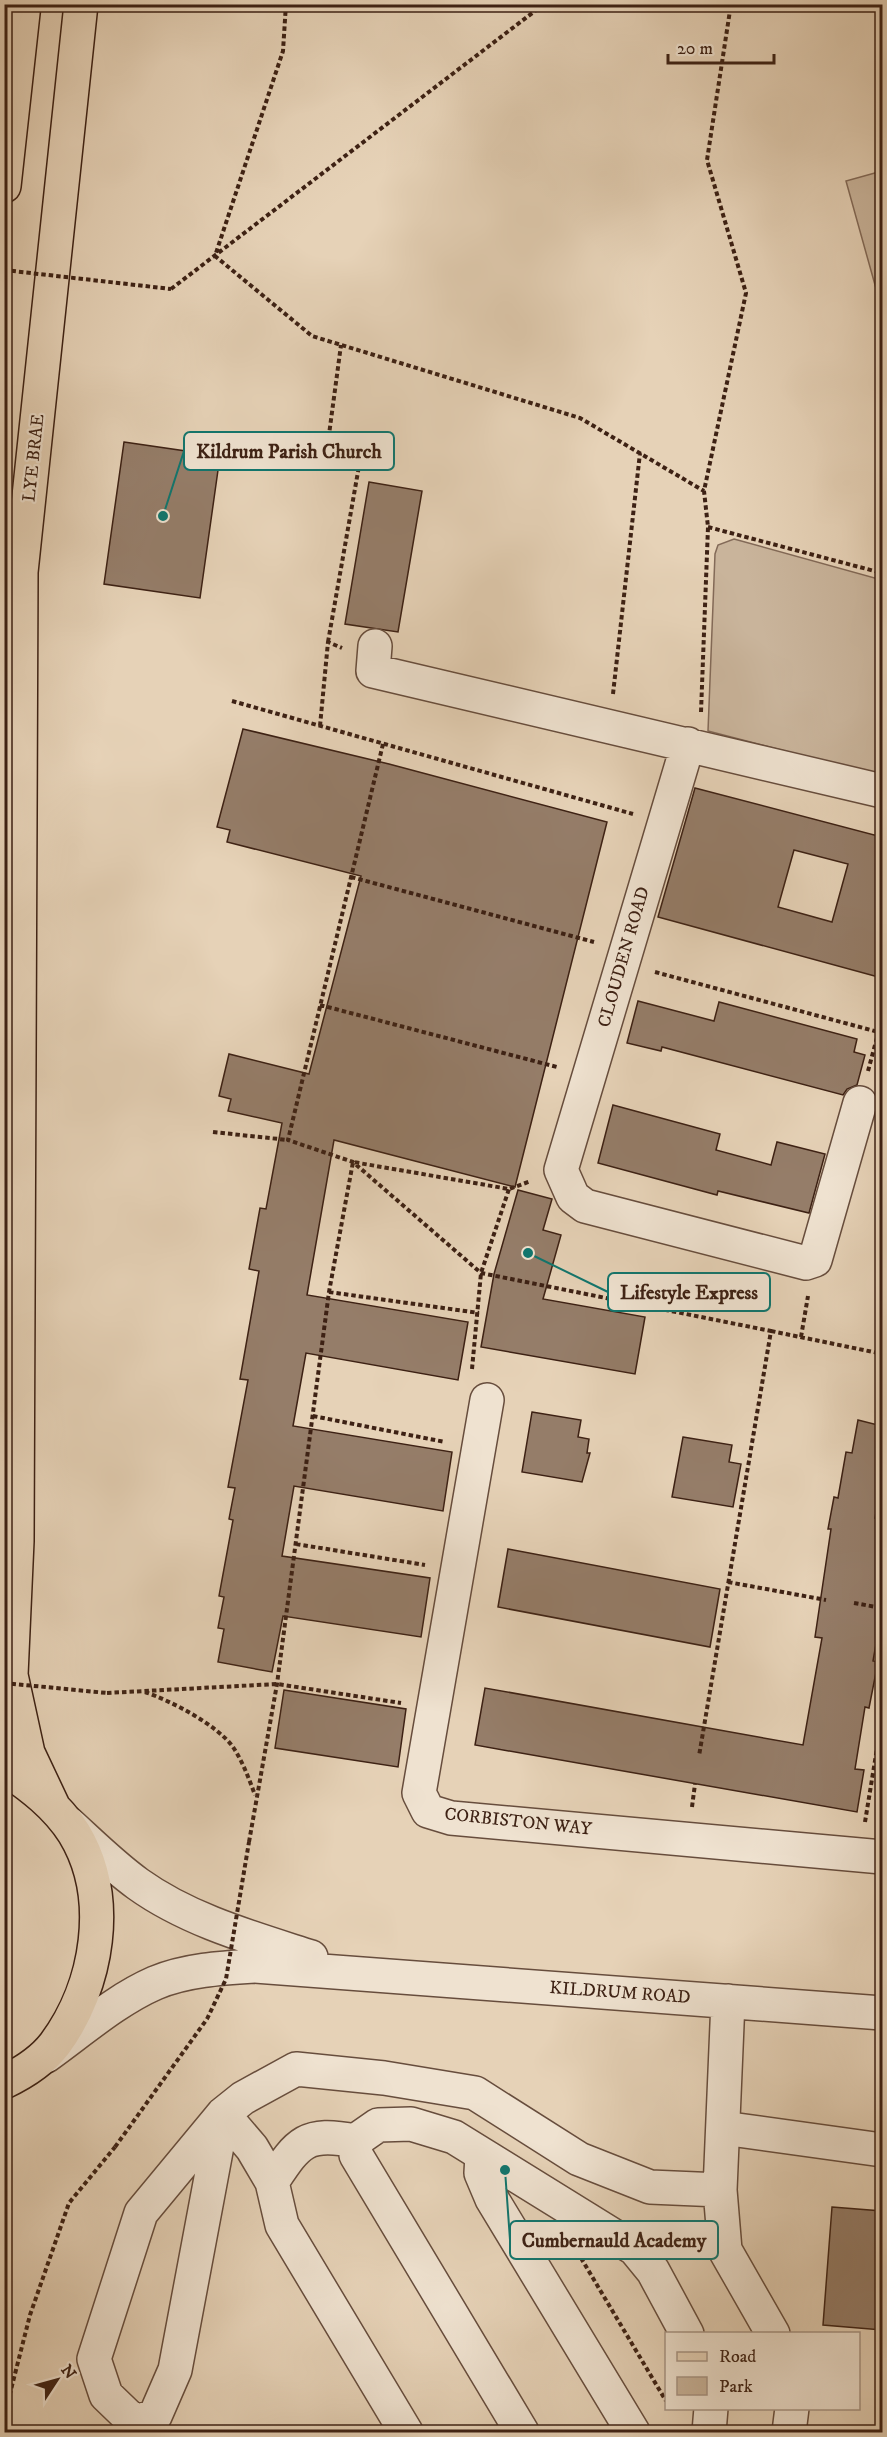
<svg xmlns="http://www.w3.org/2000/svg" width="887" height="2437" font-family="'IM FELL DW Pica',serif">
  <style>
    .green { fill: #c9b49b; stroke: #836a58; stroke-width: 1.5 }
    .building { fill: #957d69; stroke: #3d2114; stroke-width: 1.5; fill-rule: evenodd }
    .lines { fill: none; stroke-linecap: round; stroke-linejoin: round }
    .minor-casing { stroke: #674d3d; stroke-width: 36 }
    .major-casing { stroke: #3d2114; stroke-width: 36 }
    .path { stroke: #3d2114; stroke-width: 4; stroke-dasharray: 4.5 3; stroke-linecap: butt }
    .minor { stroke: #efe2d0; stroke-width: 33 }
    .major { stroke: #e6d2b7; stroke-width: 33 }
    .path-bridge { stroke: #3d2114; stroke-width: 4; stroke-dasharray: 4.5 3; stroke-linecap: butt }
    .labels { text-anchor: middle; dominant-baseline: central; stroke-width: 4.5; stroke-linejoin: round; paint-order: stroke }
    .street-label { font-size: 18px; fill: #3d2114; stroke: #efe2d0 }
    .leader { fill: none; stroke: #0f766e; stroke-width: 2 }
    .callout-dot { fill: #0f766e; stroke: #efe2d0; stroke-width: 2 }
    .callout { fill: #efe2d0; stroke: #0f766e; stroke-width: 2 }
    .callout-label { font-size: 20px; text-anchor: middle; font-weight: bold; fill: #3d2114 }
  </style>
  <rect width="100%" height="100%" fill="#e6d2b7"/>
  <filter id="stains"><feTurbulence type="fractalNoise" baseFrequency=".00333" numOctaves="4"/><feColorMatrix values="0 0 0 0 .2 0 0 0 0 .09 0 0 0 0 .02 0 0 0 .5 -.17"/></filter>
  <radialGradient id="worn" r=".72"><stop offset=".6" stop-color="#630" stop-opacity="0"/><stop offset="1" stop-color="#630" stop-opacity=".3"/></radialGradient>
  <path class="green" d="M 882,171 L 882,310 L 846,181 Z
    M 734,539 L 882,580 L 882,776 L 708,731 L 715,554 L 718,545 Z"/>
  <path class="building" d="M 124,442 L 220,456 L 200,598 L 104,584 Z
    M 369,482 L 422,491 L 398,632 L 345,624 Z
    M 243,729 L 389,764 L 607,822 L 515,1187 L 334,1140 L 307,1295 L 468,1322 L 458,1380 L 306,1353 L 293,1426 L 452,1452 L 443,1511 L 294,1486 L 282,1556 L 430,1578 L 421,1637 L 283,1616 L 272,1672 L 218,1662 L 224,1629 L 218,1628 L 224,1597 L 219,1596 L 233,1520 L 229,1519 L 235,1488 L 228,1487 L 248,1380 L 240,1379 L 259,1271 L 249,1269 L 260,1208 L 266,1209 L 282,1123 L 228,1111 L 231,1099 L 219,1096 L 229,1054 L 309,1074 L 361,876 L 227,842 L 230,830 L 217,827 Z
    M 695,788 L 882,837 L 882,978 L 658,917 ZM 794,850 L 848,864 L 832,922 L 778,907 Z
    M 638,1001 L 714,1021 L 719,1002 L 857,1039 L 854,1052 L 865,1055 L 857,1085 L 847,1089 L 843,1095 L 662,1047 L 661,1051 L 627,1043 Z
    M 613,1105 L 720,1134 L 716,1150 L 771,1165 L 777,1142 L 825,1154 L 809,1213 L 718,1191 L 717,1195 L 598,1163 Z
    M 518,1190 L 552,1199 L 543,1230 L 561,1235 L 543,1299 L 645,1317 L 635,1374 L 481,1347 L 494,1274 Z
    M 532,1412 L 581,1420 L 578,1437 L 589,1439 L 587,1453 L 590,1453 L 582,1482 L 522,1472 Z
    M 858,1420 L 882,1426 L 882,1477 L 875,1518 L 882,1519 L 882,1610 L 873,1661 L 878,1662 L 869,1708 L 865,1707 L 855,1769 L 864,1770 L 857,1812 L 475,1745 L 485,1688 L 803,1745 L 822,1638 L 815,1637 L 831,1529 L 828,1529 L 834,1497 L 838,1498 L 846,1452 L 852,1453 Z
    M 683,1437 L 732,1445 L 729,1462 L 741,1464 L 733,1507 L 672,1497 Z
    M 508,1549 L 720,1589 L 710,1647 L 498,1607 Z
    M 284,1690 L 406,1709 L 398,1767 L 275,1748 Z
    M 832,2207 L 882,2211 L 882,2330 L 823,2325 Z"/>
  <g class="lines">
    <g class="minor-casing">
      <path id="minor" d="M 375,646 L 373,671 L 882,791
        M 688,744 L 561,1170 L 573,1197 L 585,1206 L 806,1263 L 815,1260 L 860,1103
        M 487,1400 L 419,1793 L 428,1811 L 451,1818 L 882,1857
        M 68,1823 C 91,1844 113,1866 138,1884 C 188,1920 252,1938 311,1957
        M 728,2001 L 720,2190 L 725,2250 L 773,2334
        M 46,2056 C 81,2031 116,2000 155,1983 C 186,1970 221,1968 255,1966 L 882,2013
        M 223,2114 L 175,2370 L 155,2416 L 134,2422 L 106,2395 L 94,2359 L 141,2213 L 223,2114 L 243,2098 L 296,2069 L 384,2078 L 475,2093 L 579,2159 L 650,2187 L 720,2190
        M 223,2114 L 252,2148 L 272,2182 L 282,2225 L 406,2432
        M 723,2128 L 882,2150
        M 482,2155 L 481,2173 L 492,2199 L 633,2432
        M 272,2182 C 298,2143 305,2131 355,2141
        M 522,2432 L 356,2155 L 355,2141 L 378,2125 L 411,2124 L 454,2137 L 635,2249 L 653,2271 L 687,2334
        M 709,2432 L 711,2408
        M 789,2432 L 792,2408"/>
    </g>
    <g class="major-casing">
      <path id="major" d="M 4,186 L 24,4
        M 4,1768 C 31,1786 57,1806 74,1833 C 113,1897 98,1986 55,2044 C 42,2061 23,2073 4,2082
        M 53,1806 L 28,1753 L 11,1675 L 17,1541 L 21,572 L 81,4"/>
    </g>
    <path class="path" d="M 286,4 L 283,51 L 215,256 L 312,336 L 580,418 L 704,491
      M 171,289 L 544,4
      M 708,527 L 882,573
      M 328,642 L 359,466 L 326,457 L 341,345
      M 613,694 L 640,453
      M 232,701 L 633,814
      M 701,712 L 708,527 L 704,491 L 746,293 L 707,160 L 731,4
      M 320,726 L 328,642 L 342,648
      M 383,744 L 288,1140 L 353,1162 L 481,1273 L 771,1331 L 699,1756
      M 351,877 L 594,942
      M 655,972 L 882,1033
      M 320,1005 L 557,1067
      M 868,1071 L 882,1019
      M 213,1132 L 288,1140
      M 329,1292 L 479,1313
      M 771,1331 L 878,1353
      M 801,1337 L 808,1296
      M 472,1369 L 481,1273 L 509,1189
      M 313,1416 L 445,1442
      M 296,1544 L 425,1565
      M 728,1582 L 826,1600
      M 854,1603 L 882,1608
      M 145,1692 C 171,1701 216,1724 233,1747 C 243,1762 249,1779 255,1795
      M 107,1693 L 277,1684 L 401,1703
      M 692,1807 L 695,1784
      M 865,1822 L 882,1718
      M 249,1842 L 277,1684 L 329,1292 L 353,1162 L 509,1189 L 531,1181
      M 581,2258 L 666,2401
      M 4,2417 L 30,2315 L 69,2203 L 115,2147"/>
    <use href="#minor" class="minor"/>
    <use href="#major" class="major"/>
    <path class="path-bridge" d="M 4,270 L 171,289
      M 4,1683 L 107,1693
      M 115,2147 L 207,2019 L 226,1979 L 249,1842"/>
  </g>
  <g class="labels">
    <g class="street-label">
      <text transform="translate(34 458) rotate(-84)">LYE BRAE</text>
      <text transform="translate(624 957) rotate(-74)">CLOUDEN ROAD</text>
      <text transform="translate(518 1822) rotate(6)">CORBISTON WAY</text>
      <text transform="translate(620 1993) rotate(4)">KILDRUM ROAD</text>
    </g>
  </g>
  <path class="leader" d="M163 516L184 451M528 1253L608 1292M505 2170L510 2240"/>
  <g class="callout-dot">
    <circle cx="163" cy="516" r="6"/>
    <circle cx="528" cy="1253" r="6"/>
    <circle cx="505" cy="2170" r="6"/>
  </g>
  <g class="callout">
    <rect x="184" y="432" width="210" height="38" rx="6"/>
    <rect x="608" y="1273" width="162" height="38" rx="6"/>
    <rect x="510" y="2221" width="208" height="38" rx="6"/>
  </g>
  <g class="callout-label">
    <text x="289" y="458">Kildrum Parish Church</text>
    <text x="689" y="1299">Lifestyle Express</text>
    <text x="614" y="2247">Cumbernauld Academy</text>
  </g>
  <rect width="887" height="2437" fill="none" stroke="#e6d2b7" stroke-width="24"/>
  <rect x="6" y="6" width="875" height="2425" fill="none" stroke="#3d2114" stroke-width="3"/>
  <rect x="12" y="12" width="863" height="2413" fill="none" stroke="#3d2114" stroke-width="1.5"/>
  <rect x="665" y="2332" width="195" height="78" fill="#efe2d0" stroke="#a89585" stroke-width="1.5"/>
  <rect x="677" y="2352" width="30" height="9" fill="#e6d2b7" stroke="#a89585" stroke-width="1.5"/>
  <text x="719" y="2362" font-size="18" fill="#3d2114">Road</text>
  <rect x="677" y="2377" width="30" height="18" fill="#c9b49b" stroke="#a89585" stroke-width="1.5"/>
  <text x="719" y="2392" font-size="18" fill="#3d2114">Park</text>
  <g transform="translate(57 2380) rotate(54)" stroke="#efe2d0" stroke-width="4.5" paint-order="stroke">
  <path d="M0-4.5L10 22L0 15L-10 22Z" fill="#3d2114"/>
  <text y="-9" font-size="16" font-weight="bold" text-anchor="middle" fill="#3d2114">N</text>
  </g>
  <path d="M668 54v9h106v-9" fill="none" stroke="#3d2114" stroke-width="3"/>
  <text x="677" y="54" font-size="18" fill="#3d2114" stroke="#efe2d0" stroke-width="4.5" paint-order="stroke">20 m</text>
  <rect width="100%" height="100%" filter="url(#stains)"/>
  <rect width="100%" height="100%" fill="url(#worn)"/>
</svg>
